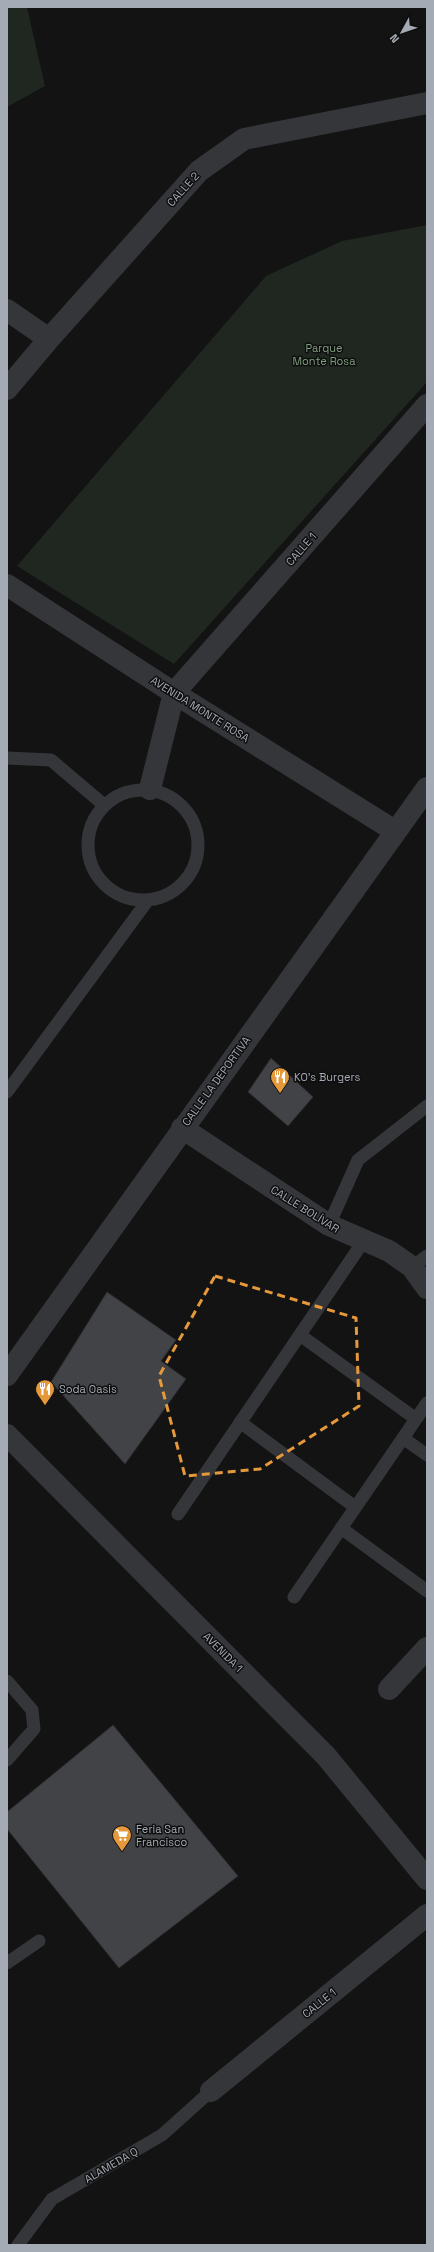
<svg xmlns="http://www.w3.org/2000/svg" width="434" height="2252" font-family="'Space Grotesk',sans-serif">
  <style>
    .green { fill: #1f2720 }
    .building { fill: #424347; stroke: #2d2d30 }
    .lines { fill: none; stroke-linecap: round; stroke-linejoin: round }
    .lane { stroke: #343639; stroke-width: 13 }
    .street { stroke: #343639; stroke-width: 22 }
    .marked { fill: none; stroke: #e5993a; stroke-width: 3; stroke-dasharray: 8 5; stroke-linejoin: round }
    .labels { text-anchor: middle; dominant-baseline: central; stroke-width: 3; stroke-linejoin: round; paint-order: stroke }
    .street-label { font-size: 11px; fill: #a5abb4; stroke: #0e0e0f }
    .park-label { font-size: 11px; fill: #7f9e7d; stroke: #0e0e0f }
    .poi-label { font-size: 11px; fill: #a5abb4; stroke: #0e0e0f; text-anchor: start }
  </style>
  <rect width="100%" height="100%" fill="#131314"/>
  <path class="green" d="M 7,7 L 27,7 L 45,86 L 7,107 Z
    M 427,225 L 427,382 L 174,664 L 17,566 L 266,276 L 342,241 Z"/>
  <path class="building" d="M 271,1058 L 313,1097 L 288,1126 L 248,1092 Z
    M 107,1292 L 176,1340 L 161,1361 L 186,1379 L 125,1464 L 51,1382 Z
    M 113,1725 L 238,1876 L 119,1968 L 7,1829 L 7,1812 Z"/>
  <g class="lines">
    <path class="lane" d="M 7,758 L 51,760 L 104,805
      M88 845a55 55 0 1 1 110 0a55 55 0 1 1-110 0Z
      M 7,1092 L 148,900
      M 329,1225 L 358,1160 L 427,1106
      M 412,1267 L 427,1256
      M 300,1335 L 416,1419
      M 240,1422 L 355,1507
      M 403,1438 L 427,1455
      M 178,1514 L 363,1242
      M 341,1528 L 427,1591
      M 294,1597 L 427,1403
      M 7,1681 L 32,1710 L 34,1729 L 7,1760
      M 7,1963 L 39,1941
      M 18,2245 L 52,2199 L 162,2135 L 211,2091"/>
    <path class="street" d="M 7,310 L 49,339
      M 7,389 L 49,339 L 199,171 L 244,139 L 427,103
      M 7,585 L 174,693 L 395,831
      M 150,789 L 174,693 L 427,405
      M 182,1128 L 329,1225 L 389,1251 L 412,1267 L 427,1288
      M 7,1375 L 427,788
      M 7,1435 L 326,1756 L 427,1879
      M 389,1689 L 427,1648
      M 211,2091 L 427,1915"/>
  </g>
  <path class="marked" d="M 215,1276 L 356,1318 L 359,1406 L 260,1469 L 185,1476 L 159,1376 Z"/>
  <defs>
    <g id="restaurant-pin" transform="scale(1)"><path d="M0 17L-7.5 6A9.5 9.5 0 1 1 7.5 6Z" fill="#e5993a" stroke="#0e0e0f"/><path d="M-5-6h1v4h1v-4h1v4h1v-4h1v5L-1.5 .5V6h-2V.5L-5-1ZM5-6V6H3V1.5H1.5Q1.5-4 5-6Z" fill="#fff"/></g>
    <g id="supermarket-pin" transform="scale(1)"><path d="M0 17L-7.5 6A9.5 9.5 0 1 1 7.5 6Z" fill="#e5993a" stroke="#0e0e0f"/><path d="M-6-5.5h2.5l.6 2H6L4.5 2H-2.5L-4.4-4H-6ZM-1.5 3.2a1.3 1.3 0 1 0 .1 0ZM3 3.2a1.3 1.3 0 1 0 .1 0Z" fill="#fff"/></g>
  </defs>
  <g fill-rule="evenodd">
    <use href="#restaurant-pin" x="280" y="1077"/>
    <use href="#restaurant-pin" x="45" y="1389"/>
    <use href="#supermarket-pin" x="122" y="1835"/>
  </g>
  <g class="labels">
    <g class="street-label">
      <text transform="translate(183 189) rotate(-48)">CALLE 2</text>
      <text transform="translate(301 549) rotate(-49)">CALLE 1</text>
      <text transform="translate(200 709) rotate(32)">AVENIDA MONTE ROSA</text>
      <text transform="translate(216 1081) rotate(-54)">CALLE LA DEPORTIVA</text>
      <text transform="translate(305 1209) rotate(32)">CALLE BOLÍVAR</text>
      <text transform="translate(223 1652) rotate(45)">AVENIDA 1</text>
      <text transform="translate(319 2003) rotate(-39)">CALLE 1</text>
      <text transform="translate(111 2165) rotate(-30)">ALAMEDA Q</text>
    </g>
    <g class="park-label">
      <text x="324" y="348">Parque<tspan x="324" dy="13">Monte Rosa</tspan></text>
    </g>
    <g class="poi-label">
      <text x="294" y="1077">KO's Burgers</text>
      <text x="59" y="1389">Soda Oasis</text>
      <text x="136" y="1829">Feria San<tspan x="136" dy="13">Francisco</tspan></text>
    </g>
  </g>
  <rect width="434" height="2252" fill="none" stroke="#a5abb4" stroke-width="16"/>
  <g transform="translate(402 32) rotate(230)" stroke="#0e0e0f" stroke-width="3" paint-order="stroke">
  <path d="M0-3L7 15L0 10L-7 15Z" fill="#a5abb4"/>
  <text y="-6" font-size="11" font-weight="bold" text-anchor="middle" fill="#a5abb4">N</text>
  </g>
</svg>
